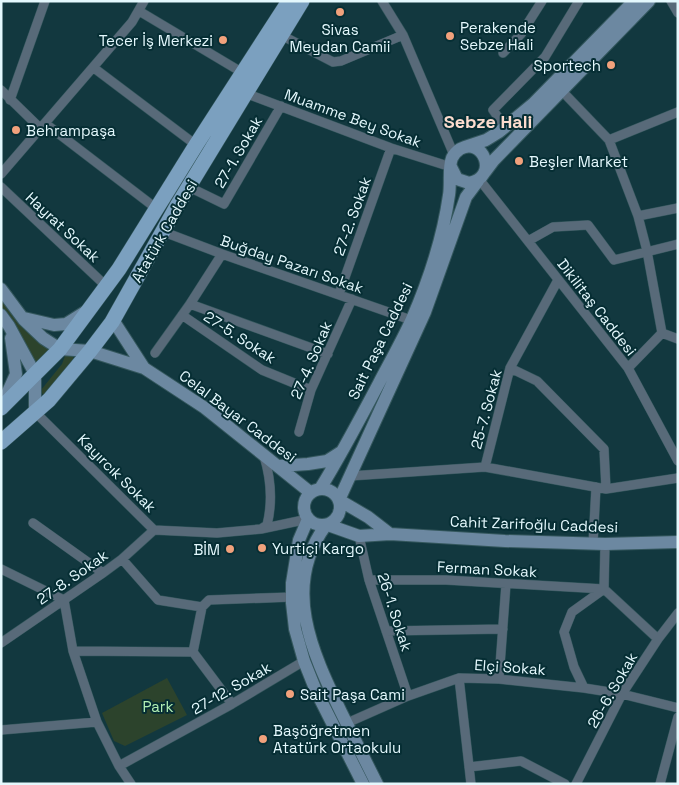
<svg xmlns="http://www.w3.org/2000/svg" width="679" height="785" font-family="'Space Grotesk',sans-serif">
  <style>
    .green { fill: #2c432c }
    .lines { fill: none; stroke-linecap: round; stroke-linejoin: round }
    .street-casing { stroke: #34575d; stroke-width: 10 }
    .secondary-casing { stroke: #34575d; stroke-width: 14 }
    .primary-casing { stroke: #34575d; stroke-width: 16 }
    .street { stroke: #586a79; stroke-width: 9 }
    .secondary { stroke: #6c88a1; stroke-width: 12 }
    .primary { stroke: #7ba0bf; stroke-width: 15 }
    .poi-dot { fill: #f1a17c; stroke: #062e34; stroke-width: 2 }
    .labels { text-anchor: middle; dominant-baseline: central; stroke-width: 4; stroke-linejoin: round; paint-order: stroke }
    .poi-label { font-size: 15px; fill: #e4f8fd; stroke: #062e34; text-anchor: start }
    .street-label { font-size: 15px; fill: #e4f8fd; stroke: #062e34 }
    .park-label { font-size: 15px; fill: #b2efb3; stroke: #062e34 }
    .quarter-label { font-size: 18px; font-weight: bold; fill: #fcdcce; stroke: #062e34 }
  </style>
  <rect width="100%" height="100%" fill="#12383f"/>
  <path class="green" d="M 1,300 L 28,330 L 49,350 L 35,367 L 15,328 L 1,308 Z
    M 68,354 L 73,356 L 74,361 L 51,388 L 43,395 L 41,390 L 62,364 L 65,356 Z
    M 167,678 L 187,715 L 125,746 L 114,741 L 102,713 Z"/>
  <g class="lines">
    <g class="street-casing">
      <path id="street" d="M 382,1 L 403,35 L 454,155
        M 671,1 L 678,13
        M 139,11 L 243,73
        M 281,35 L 333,62 L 341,61 L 403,35
        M 503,53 L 521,34 L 542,1
        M 94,68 L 196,145
        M 1,90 L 41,129
        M 562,91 L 609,140 L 638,216 L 647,251 L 662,333
        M 245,93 L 391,148 L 451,167
        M 10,100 L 45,1
        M 46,124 L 157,209
        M 505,127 L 493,110 L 545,57 L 579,1
        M 609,140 L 678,112
        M 1,174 L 132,22 L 144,1
        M 479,179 L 628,368 L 678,461
        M 1,187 L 106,286
        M 189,187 L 224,204 L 281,106
        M 638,216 L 678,208
        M 164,232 L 222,254 L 411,320
        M 528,241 L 553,227 L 588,225 L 614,260 L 678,244
        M 339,294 L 391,148
        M 190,304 L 328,354
        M 182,315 L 262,370 L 311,390
        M 662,333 L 678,339
        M 155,353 L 190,304 L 222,254
        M 510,368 L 537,381 L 604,449 L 606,489
        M 628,368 L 662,333
        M 35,412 L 154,530 L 217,533 L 261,529 L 308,519
        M 299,432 L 311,390 L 352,299
        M 485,467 L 510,368 L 558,280
        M 350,476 L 485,467 L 606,489 L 678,478
        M 33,523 L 103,573
        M 261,529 L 267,525 C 273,501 271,479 264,456
        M 359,536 L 369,580 L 408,696
        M 593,544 L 596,487
        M 605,544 L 604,589 L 658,639
        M 122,559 L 158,600 L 202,607 L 209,600 L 292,597
        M 1,569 L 64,600 L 73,651 L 97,722 L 119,766 L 131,784
        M 369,580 L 446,580 L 604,589
        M 202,607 L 193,652 L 232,704
        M 386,631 L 503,629
        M 1,643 L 103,573 L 122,559 L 154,530
        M 73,651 L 193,652
        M 459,678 L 471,784
        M 499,679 L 506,584
        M 584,688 L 574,667 L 564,632 L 572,612 L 604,589
        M 347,723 L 408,696 L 459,678 L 499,679 L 584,688 L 622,694 L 678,708
        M 1,730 L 97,722
        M 119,766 L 232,704 L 304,661
        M 469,767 L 521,761 L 565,784
        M 576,784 L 622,694 L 658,639 L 678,613
        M 660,784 L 678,717"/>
    </g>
    <g class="secondary-casing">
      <path id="secondary" d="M 465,147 L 486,140 L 499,132 L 534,103 L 634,1
        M 485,172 L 494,160 L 649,1
        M 1,289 L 24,320 L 43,338 L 60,349 L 90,351 L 144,368 L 205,408 L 311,493
        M 1,315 L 9,326 L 35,374 L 35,412
        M 24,318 L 54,325 L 66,324 L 85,312
        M 113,320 L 144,368
        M 2,405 L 16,374 L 11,338
        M 279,466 L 308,464 L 327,461 L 341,452
        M304 507a18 18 0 1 1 36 0a18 18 0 1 1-36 0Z
        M 320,489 C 341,455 360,419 379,383 C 390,362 402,341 412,319 C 429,280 443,237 449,195 C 451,184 448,168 452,158 C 454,154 457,151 460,149 C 483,136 500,177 469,183 L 457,179 L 451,167
        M 339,500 L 368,517 L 390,534 L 505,541 L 605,544 L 678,542
        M 339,500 L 425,312 L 466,197 L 478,181
        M 308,519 L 299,540 L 292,583 L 292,603 L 295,629 L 304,661 L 316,691 L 363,784
        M 326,525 C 281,586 312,652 341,712 C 353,736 365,760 377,784
        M 328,525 L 359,536 L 390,534"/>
    </g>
    <g class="primary-casing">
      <path id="primary" d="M 1,408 L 60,349 L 119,269 L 196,145 L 289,1
        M 1,442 L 49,400 L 90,351 L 112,322 L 177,206 L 302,1"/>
    </g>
    <use href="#street" class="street"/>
    <use href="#secondary" class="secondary"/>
    <use href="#primary" class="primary"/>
  </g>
  <g class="poi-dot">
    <circle cx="340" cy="12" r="5"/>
    <circle cx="450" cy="36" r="5"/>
    <circle cx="223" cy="40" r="5"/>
    <circle cx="611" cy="65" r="5"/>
    <circle cx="16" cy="130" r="5"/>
    <circle cx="519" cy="161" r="5"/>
    <circle cx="262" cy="548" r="5"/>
    <circle cx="230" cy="549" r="5"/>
    <circle cx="290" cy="694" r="5"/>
    <circle cx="263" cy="739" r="5"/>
  </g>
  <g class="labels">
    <g class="poi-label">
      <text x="460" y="27">Perakende<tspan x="460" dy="17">Sebze Hali</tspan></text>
      <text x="340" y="29" text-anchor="middle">Sivas<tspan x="340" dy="17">Meydan Camii</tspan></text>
      <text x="213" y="40" text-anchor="end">Tecer İş Merkezi</text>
      <text x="601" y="65" text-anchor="end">Sportech</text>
      <text x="26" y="130">Behrampaşa</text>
      <text x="529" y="161">Beşler Market</text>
      <text x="272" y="548">Yurtiçi Kargo</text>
      <text x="220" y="549" text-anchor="end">BİM</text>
      <text x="300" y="694">Sait Paşa Cami</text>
      <text x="273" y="730">Başöğretmen<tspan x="273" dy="17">Atatürk Ortaokulu</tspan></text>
    </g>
    <g class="street-label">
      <text transform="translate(353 118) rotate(20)">Muamme Bey Sokak</text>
      <text transform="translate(238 152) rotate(-60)">27-1. Sokak</text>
      <text transform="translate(352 216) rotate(-70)">27-2. Sokak</text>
      <text transform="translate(63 227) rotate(43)">Hayrat Sokak</text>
      <text transform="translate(164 231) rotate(-60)">Atatürk Caddesi</text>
      <text transform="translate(292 264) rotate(19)">Buğday Pazarı Sokak</text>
      <text transform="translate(597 307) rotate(52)">Dikilitaş Caddesi</text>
      <text transform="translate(240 337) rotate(33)">27-5. Sokak</text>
      <text transform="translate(380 341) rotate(-64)">Sait Paşa Caddesi</text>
      <text transform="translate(311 360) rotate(-67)">27-4. Sokak</text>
      <text transform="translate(486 409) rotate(-75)">25-7. Sokak</text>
      <text transform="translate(238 416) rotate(37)">Celal Bayar Caddesi</text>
      <text transform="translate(117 473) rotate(45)">Kayırcık Sokak</text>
      <text transform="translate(534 524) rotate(2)">Cahit Zarifoğlu Caddesi</text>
      <text transform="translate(487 569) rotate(3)">Ferman Sokak</text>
      <text transform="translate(72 577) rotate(-35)">27-8. Sokak</text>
      <text transform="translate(395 612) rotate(72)">26-1. Sokak</text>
      <text transform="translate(510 667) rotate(4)">Elçi Sokak</text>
      <text transform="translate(231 688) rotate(-30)">27-12. Sokak</text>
      <text transform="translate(612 690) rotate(-60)">26-6. Sokak</text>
    </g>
    <g class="park-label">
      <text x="158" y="706">Park</text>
    </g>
    <g class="quarter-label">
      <text x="488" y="121">Sebze Hali</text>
    </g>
  </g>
  <rect width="679" height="785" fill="none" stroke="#e4f8fd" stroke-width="5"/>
</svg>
